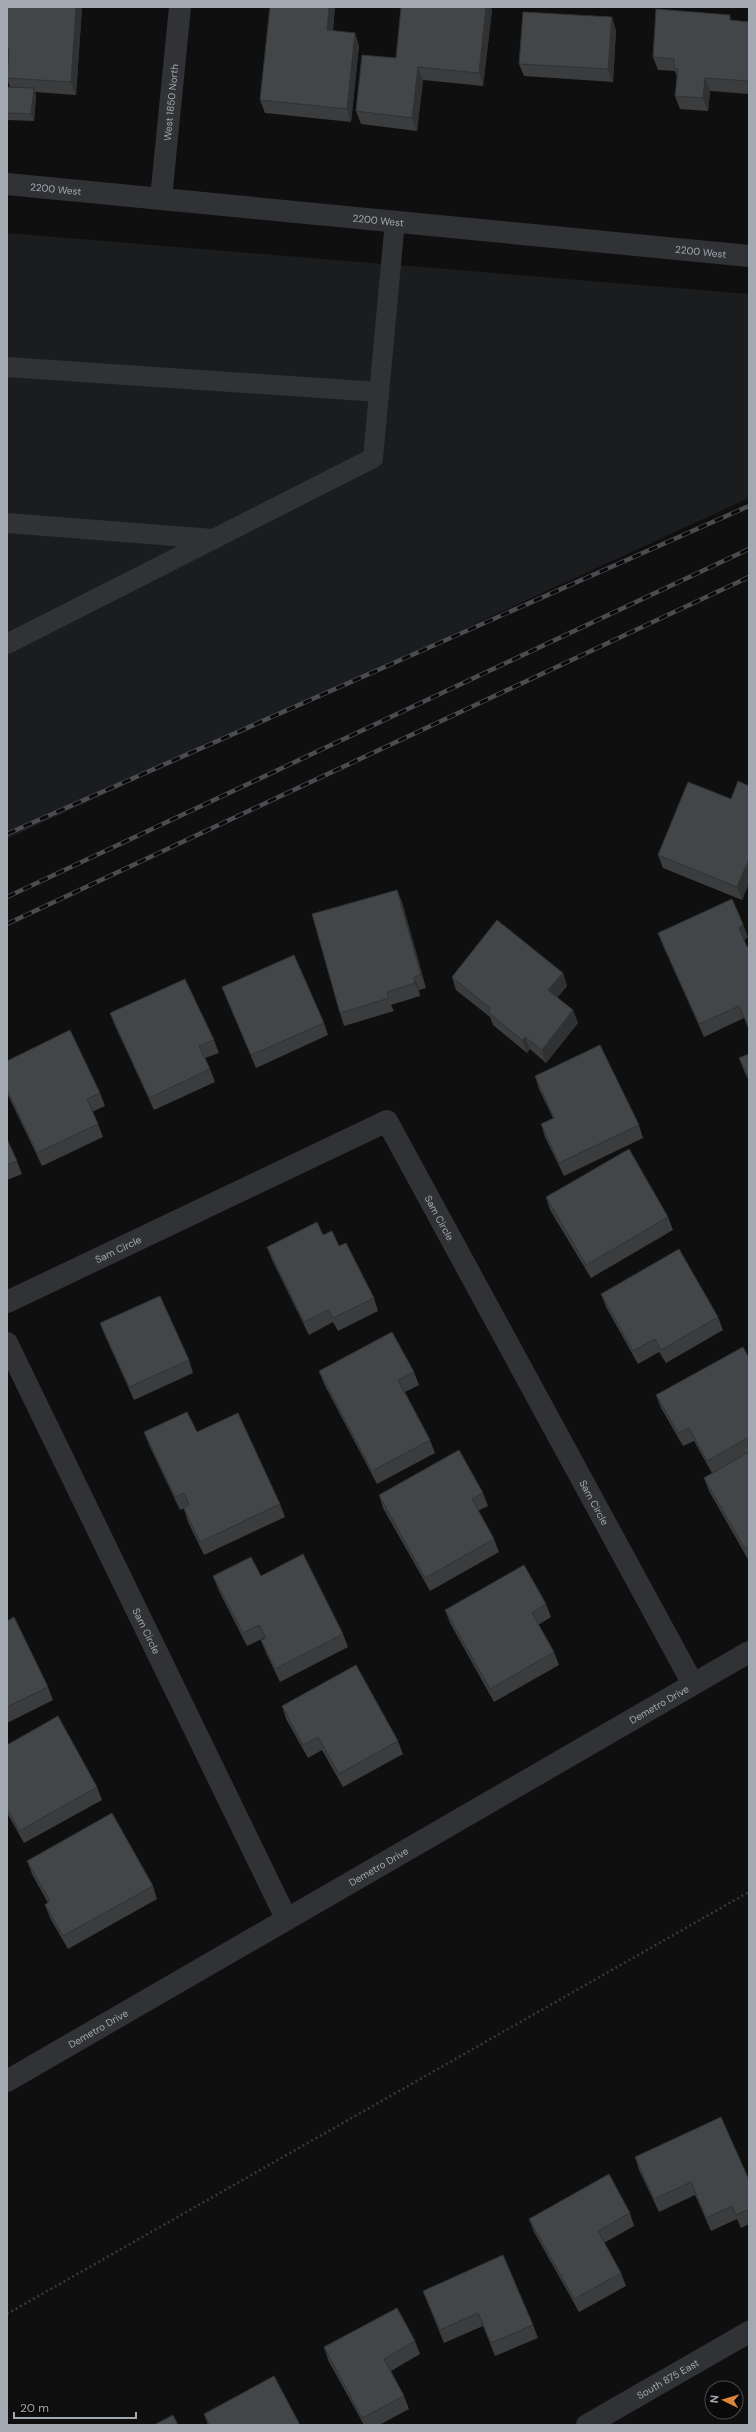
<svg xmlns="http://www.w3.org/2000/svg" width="756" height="2432" font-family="'DM Sans',sans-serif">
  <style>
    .built { fill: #1b1c1d }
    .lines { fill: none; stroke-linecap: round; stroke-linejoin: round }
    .path { stroke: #37393c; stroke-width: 2.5; stroke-dasharray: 2 3; stroke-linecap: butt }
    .service { stroke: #313235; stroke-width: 20 }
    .minor { stroke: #313235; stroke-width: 22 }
    .tertiary { stroke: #313235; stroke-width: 22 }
    .rail-casing { stroke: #4a4c50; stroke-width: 4.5 }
    .rail { stroke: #0a0a0b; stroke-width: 3; stroke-dasharray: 9; stroke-linecap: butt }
    .wall { fill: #3a3c3e }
    .shaded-wall { fill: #2f3132 }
    .building { fill: #434648; stroke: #2f3132 }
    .labels { text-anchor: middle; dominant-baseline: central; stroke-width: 3; stroke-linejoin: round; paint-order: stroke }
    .street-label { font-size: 10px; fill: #a2a9b0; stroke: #0a0a0b }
  </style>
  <rect width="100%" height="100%" fill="#0f0f10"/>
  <path class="built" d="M 7,233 L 749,294 L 749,498 L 7,839 Z"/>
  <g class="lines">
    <path class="path" d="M 7,2314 L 749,1892"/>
    <path class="service" d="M 7,367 L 379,392
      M 7,523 L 213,539
      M 7,644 L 373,458 L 395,221"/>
    <g class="minor">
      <path id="s1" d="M 161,198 L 180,7"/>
      <path id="s2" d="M 7,1302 L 387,1121 L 693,1684"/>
      <path id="s3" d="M 7,1343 L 286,1918"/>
      <path id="s4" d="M 7,2081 L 749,1652"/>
      <path id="s5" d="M 587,2425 L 749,2332"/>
    </g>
    <path class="tertiary" id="s6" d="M 7,184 L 749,256"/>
    <g class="rail-casing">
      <path id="rail" d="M 7,834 L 749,506
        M 7,897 L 749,549
        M 7,924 L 749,577"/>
    </g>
    <use href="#rail" class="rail"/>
  </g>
  <path class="wall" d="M 7,7 L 82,7 L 76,95 L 35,92 L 36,95 L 34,121 L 7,120 L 7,87 L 10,87 L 7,79 L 8,62 L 7,62 Z
    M 270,7 L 335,7 L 333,31 L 355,33 L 359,46 L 351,122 L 265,113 L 260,100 Z
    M 492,10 L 483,86 L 423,80 L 417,131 L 361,124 L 356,111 L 396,58 Z
    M 732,20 L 749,22 L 749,94 L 710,91 L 708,111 L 680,109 L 675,96 L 677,77 L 675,71 L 658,70 L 653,57 Z
    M 616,30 L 613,82 L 524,76 L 519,64 Z
    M 749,786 L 749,883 L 742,900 L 663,868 L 658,855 Z
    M 397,890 L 402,902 L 426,988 L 419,990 L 420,996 L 391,1005 L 394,1011 L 344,1026 L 340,1013 Z
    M 658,933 L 748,937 L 744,940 L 747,947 L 749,946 L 749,1030 L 744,1018 L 704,1037 L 663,946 Z
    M 563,973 L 567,986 L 557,998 L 573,1010 L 578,1023 L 546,1063 L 530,1049 L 527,1053 L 493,1025 L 490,1017 L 456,990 L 452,977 Z
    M 222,987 L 324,1023 L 328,1035 L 256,1068 L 227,1000 Z
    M 110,1013 L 214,1040 L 219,1053 L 205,1058 L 210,1069 L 215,1082 L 154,1110 L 115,1026 Z
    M 749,1054 L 749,1081 L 744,1071 L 739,1058 Z
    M 7,1061 L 100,1093 L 105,1106 L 92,1112 L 98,1124 L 103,1137 L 42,1166 L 7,1093 Z
    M 535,1076 L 639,1125 L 643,1138 L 564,1176 L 545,1137 L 541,1124 L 553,1118 L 539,1089 Z
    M 7,1139 L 17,1161 L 22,1174 L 7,1180 Z
    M 546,1197 L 668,1217 L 673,1230 L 591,1278 L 550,1210 Z
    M 323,1235 L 374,1298 L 378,1311 L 338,1331 L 333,1322 L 309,1335 L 272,1260 L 267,1247 Z
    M 601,1294 L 718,1317 L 723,1330 L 666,1363 L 659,1352 L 638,1364 L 606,1307 Z
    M 100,1323 L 189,1360 L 193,1373 L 134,1400 L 105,1336 Z
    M 749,1358 L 749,1561 L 709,1491 L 704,1478 L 712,1473 L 694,1441 L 683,1446 L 661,1408 L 656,1395 Z
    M 319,1371 L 414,1372 L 419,1385 L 405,1392 L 430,1440 L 435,1453 L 377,1484 L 324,1384 Z
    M 144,1432 L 197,1432 L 280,1504 L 285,1517 L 204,1555 L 188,1522 L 184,1509 L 185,1508 L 180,1510 L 149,1445 Z
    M 483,1493 L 488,1506 L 478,1511 L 494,1539 L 499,1552 L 430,1591 L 383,1508 L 379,1495 Z
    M 213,1576 L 261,1576 L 343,1634 L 348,1647 L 280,1682 L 266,1653 L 261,1640 L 264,1639 L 264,1638 L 247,1646 L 218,1589 Z
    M 546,1604 L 551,1617 L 538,1625 L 554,1652 L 559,1665 L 494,1702 L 450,1623 L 445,1610 Z
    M 7,1621 L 48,1687 L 53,1700 L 7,1723 Z
    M 282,1706 L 398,1741 L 403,1754 L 343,1787 L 322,1750 L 308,1758 L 286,1719 Z
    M 7,1745 L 97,1787 L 102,1800 L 24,1843 L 7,1813 Z
    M 27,1861 L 153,1886 L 157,1899 L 68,1949 L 50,1918 L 45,1905 L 48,1903 L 32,1874 Z
    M 635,2157 L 749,2180 L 749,2224 L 741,2228 L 737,2219 L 711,2231 L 695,2195 L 659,2212 L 639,2170 Z
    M 630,2213 L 634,2226 L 604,2243 L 621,2273 L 626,2286 L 579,2312 L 534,2232 L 529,2219 Z
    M 423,2291 L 533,2325 L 538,2338 L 495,2356 L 483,2326 L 444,2343 L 428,2304 Z
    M 415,2341 L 420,2354 L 391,2371 L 404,2396 L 409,2409 L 379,2425 L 364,2425 L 328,2360 L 324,2347 Z
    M 204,2414 L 300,2425 L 208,2425 Z"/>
  <path class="shaded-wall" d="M 76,7 L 82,7 L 76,95 L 71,82 Z
    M 329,7 L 335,7 L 331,43 L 327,30 Z
    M 486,7 L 491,7 L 492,10 L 483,86 L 479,73 Z
    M 612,17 L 616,30 L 613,82 L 608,69 Z
    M 355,33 L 359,46 L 351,122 L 347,109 Z
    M 418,67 L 423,80 L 417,131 L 412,118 Z
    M 705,78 L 710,91 L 708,111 L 703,98 Z
    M 34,88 L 36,95 L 34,121 L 31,114 Z
    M 749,859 L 749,883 L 742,900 L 737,887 Z
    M 397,890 L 402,902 L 426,988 L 421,975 Z
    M 743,924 L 748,937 L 743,941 L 739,928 Z
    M 563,973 L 567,986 L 553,1003 L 548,990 Z
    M 414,977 L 419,990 L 420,996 L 415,983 Z
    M 573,1010 L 578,1023 L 546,1063 L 542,1050 Z
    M 525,1037 L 530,1049 L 527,1053 L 522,1040 Z"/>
  <path class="building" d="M 7,7 L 76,7 L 71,82 L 7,78 L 9,49 L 7,49 Z
    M 270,7 L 329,7 L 327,30 L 355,33 L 347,109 L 260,100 Z
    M 401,7 L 486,7 L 479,73 L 418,67 L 412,118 L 356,111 L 362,55 L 396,58 Z
    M 656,9 L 730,15 L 730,20 L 749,22 L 749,81 L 705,78 L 703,98 L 675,96 L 678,69 L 674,68 L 674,59 L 653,57 Z
    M 523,12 L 612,17 L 608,69 L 519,64 Z
    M 7,87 L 34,88 L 31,114 L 7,113 Z
    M 738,781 L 749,786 L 749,859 L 737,887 L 658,855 L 688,782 L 731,799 Z
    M 397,890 L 421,975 L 414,977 L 415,983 L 387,992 L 389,998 L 340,1013 L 312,914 Z
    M 732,899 L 743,924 L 739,928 L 747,947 L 749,946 L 749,1026 L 748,1026 L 739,1006 L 699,1024 L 658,933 Z
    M 497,920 L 563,973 L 548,990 L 573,1010 L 542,1050 L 525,1037 L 522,1040 L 488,1012 L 490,1008 L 452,977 Z
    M 294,955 L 324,1023 L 251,1055 L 222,987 Z
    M 185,979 L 214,1040 L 199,1046 L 210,1069 L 149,1098 L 110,1013 Z
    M 70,1030 L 100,1093 L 87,1099 L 98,1124 L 37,1153 L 7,1090 L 7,1061 Z
    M 600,1045 L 639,1125 L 559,1163 L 541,1124 L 554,1118 L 535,1076 Z
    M 749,1054 L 749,1078 L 739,1058 Z
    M 7,1139 L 17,1161 L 7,1165 Z
    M 629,1149 L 668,1217 L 586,1265 L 546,1197 Z
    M 317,1222 L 323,1235 L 332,1231 L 339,1246 L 346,1243 L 374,1298 L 333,1318 L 328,1310 L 304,1322 L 267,1247 Z
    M 679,1249 L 718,1317 L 661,1350 L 655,1339 L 633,1351 L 601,1294 Z
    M 160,1296 L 189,1360 L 129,1387 L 100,1323 Z
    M 392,1332 L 414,1372 L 398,1380 L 430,1440 L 372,1471 L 319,1371 Z
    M 743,1347 L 749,1358 L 749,1437 L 707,1461 L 689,1428 L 678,1433 L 656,1395 Z
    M 187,1412 L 197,1432 L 238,1413 L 280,1504 L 200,1542 L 184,1509 L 189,1504 L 184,1493 L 175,1497 L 144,1432 Z
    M 459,1450 L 483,1493 L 472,1499 L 494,1539 L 425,1578 L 379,1495 Z
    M 749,1452 L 749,1546 L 745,1549 L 704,1478 Z
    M 303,1554 L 343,1634 L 275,1669 L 261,1640 L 266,1638 L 259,1625 L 243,1633 L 213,1576 L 251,1557 L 261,1576 Z
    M 524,1565 L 546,1604 L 532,1613 L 554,1652 L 490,1689 L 445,1610 Z
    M 14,1617 L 48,1687 L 7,1707 L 7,1621 Z
    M 356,1665 L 398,1741 L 339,1774 L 318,1737 L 303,1745 L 282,1706 Z
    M 58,1716 L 97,1787 L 19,1831 L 7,1808 L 7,1745 Z
    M 112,1813 L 153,1886 L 63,1936 L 45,1905 L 50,1901 L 27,1861 Z
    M 721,2117 L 749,2180 L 749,2209 L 736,2215 L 732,2206 L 706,2218 L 691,2182 L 654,2199 L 635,2157 Z
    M 609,2174 L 630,2213 L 598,2231 L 621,2273 L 574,2299 L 529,2219 Z
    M 503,2255 L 533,2325 L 491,2343 L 478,2313 L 440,2330 L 423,2291 Z
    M 397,2308 L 415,2341 L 384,2359 L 404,2396 L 362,2418 L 324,2347 Z
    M 274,2376 L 300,2425 L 210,2425 L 204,2414 Z
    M 173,2415 L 178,2425 L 154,2425 Z"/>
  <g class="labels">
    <g class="street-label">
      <text stroke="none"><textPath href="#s1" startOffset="96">West 1850 North</textPath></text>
      <text stroke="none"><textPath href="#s6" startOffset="49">2200 West</textPath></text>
      <text stroke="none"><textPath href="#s6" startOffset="373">2200 West</textPath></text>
      <text stroke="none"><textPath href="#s6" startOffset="697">2200 West</textPath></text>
      <text stroke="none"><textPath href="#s2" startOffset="531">Sam Circle</textPath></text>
      <text stroke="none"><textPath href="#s2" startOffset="123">Sam Circle</textPath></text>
      <text stroke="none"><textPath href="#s2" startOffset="855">Sam Circle</textPath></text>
      <text stroke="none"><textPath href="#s3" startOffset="320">Sam Circle</textPath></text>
      <text stroke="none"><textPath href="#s4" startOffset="753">Demetro Drive</textPath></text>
      <text stroke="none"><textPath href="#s4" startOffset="429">Demetro Drive</textPath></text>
      <text stroke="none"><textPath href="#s4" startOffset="105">Demetro Drive</textPath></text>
      <text stroke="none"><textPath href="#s5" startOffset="93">South 875 East</textPath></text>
    </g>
  </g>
  <rect width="756" height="2432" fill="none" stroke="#a2a9b0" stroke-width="16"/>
  <g transform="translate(724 2400) rotate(275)"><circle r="19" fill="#0a0a0b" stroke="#474a4d"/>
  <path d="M0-3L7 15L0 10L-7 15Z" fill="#dc863b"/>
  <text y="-6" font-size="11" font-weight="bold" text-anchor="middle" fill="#a2a9b0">N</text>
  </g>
  <path d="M14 2412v6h122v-6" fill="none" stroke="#a2a9b0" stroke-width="2"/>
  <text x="20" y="2412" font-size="12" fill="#a2a9b0" stroke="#0a0a0b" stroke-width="3" paint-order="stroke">20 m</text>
</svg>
